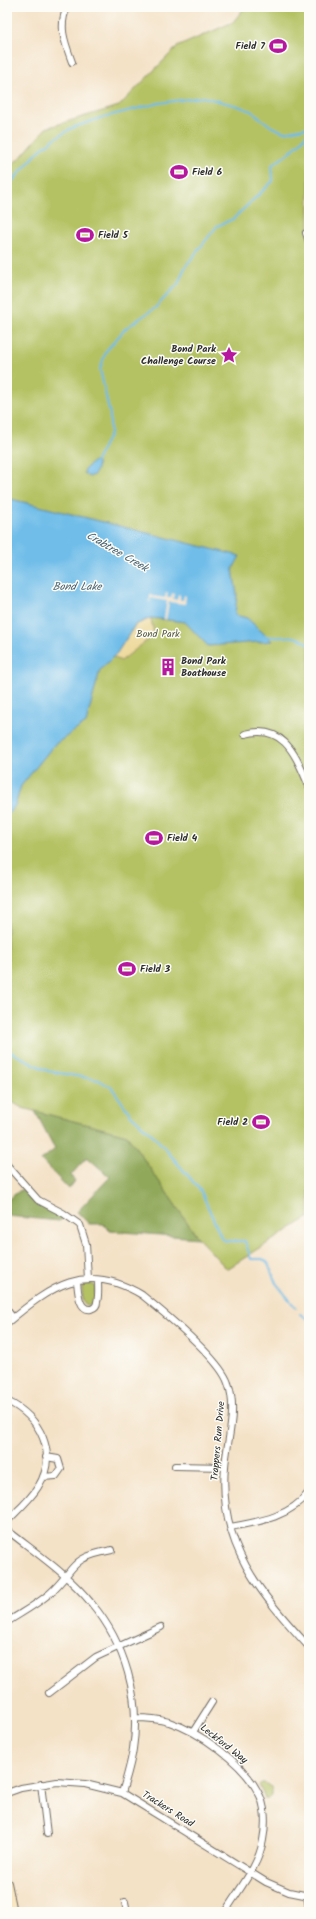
<svg xmlns="http://www.w3.org/2000/svg" width="316" height="1919" font-family="Kalam,sans-serif">
  <style>
    .green { fill: #b5c264; stroke: #707648 }
    .forest { fill: #90a85a; stroke: #5e6a42 }
    .sand { fill: #eeda9e; stroke: #8c8264 }
    .water { fill: #6fbde9; stroke: #4d748a }
    .pier { fill: #f4e2c7 }
    .lines { fill: none; stroke-linecap: round; stroke-linejoin: round }
    .stream { stroke: #6fbde9; stroke-width: 2 }
    .street-casing { stroke: #716b62; stroke-width: 8 }
    .secondary-casing { stroke: #716b62; stroke-width: 10 }
    .street { stroke: #fff; stroke-width: 6 }
    .secondary { stroke: #f9e7c3; stroke-width: 8 }
    .labels { text-anchor: middle; dominant-baseline: central; stroke-width: 3; stroke-linejoin: round; paint-order: stroke }
    .poi-label { font-size: 10px; font-weight: bold; fill: #2b2b2b; stroke: #fdfcf7; text-anchor: start }
    .park-label { font-size: 10px; fill: #54583c; stroke: #fdfcf7 }
    .street-label { font-size: 10px; fill: #2b2b2b; stroke: #fdfcf7 }
    .water-label { font-size: 11px; font-style: italic; fill: #435e6e; stroke: #fdfcf7 }
  </style>
  <rect width="100%" height="100%" fill="#fdfcf7"/>
  <filter id="ink" filterUnits="userSpaceOnUse"><feTurbulence type="fractalNoise" baseFrequency=".025" numOctaves="2"/><feDisplacementMap in="SourceGraphic" scale="8" xChannelSelector="R" yChannelSelector="G"/><feConvolveMatrix kernelMatrix="1 2 1 2 8 2 1 2 1" color-interpolation-filters="sRGB"/></filter>
  <filter id="wash" filterUnits="userSpaceOnUse"><feTurbulence type="fractalNoise" baseFrequency=".012" numOctaves="4" result="noise"/><feDisplacementMap in="SourceGraphic" scale="16" xChannelSelector="R" yChannelSelector="G"/><feGaussianBlur stdDeviation="0.9" result="paint"/><feColorMatrix in="noise" values="0 0 0 0 0 0 0 0 0 0 0 0 0 0 0 0 0 1.4 0 .05"/><feComposite in="paint" operator="in"/></filter>
  <g filter="url(#wash)">
    <rect width="100%" height="100%" fill="#f4e2c7"/>
    <path class="green" d="M 245,7 L 309,7 L 309,1217 L 227,1269 L 198,1238 L 127,1135 L 22,1108 L 7,1099 L 7,168 L 21,157 L 46,128 L 119,106 L 177,47 L 233,22 Z
      M 85,1284 L 93,1284 L 95,1286 L 95,1300 L 91,1305 L 87,1305 L 83,1302 L 82,1287 Z
      M 261,1783 L 265,1783 L 272,1788 L 272,1796 L 268,1799 L 265,1799 L 259,1785 Z"/>
    <path class="forest" d="M 35,1111 L 127,1135 L 198,1238 L 110,1231 L 103,1224 L 89,1224 L 77,1212 L 110,1177 L 87,1157 L 71,1175 L 75,1181 L 69,1189 L 41,1160 L 55,1149 Z
      M 22,1189 L 40,1206 L 64,1218 L 59,1221 L 7,1216 L 7,1200 Z"/>
    <path class="sand" d="M 151,618 L 154,635 L 121,661 L 113,657 L 135,625 Z"/>
    <path class="water" d="M 94,461 L 97,463 C 98,470 96,475 89,477 L 84,473 L 85,469 Z
      M 7,498 L 240,556 L 233,569 L 237,595 L 235,615 L 247,618 L 272,641 L 208,646 L 185,622 L 151,618 L 135,625 L 117,653 L 100,670 L 86,723 L 54,745 L 21,786 L 15,806 L 7,815 Z"/>
    <path class="pier" d="M 151,592 L 152,596 L 165,598 L 166,593 L 168,593 L 167,598 L 171,598 L 172,593 L 174,594 L 173,599 L 177,600 L 178,594 L 180,595 L 180,600 L 183,600 L 184,595 L 186,596 L 185,604 L 169,602 L 166,620 L 164,619 L 167,601 L 151,598 L 150,602 L 149,602 Z"/>
    <g class="lines">
      <path class="stream" d="M 7,187 L 40,150 L 54,139 L 72,128 L 100,118 L 159,103 L 203,97 L 238,106 L 251,111 L 272,127 L 284,132 L 309,127
        M 95,463 L 110,434 L 110,415 L 100,369 L 106,351 L 126,328 L 155,308 L 178,284 L 185,267 L 217,226 L 233,219 L 273,181 L 272,165 C 287,155 300,146 309,130
        M 266,636 C 285,641 288,630 309,644
        M 7,1050 L 48,1071 L 99,1080 L 112,1088 L 131,1115 L 156,1138 L 201,1191 L 222,1239 L 227,1241 L 245,1241 L 251,1259 L 262,1259 L 267,1261 L 276,1283 L 296,1308
        M 300,1314 L 309,1320"/>
    </g>
  </g>
  <g filter="url(#ink)">
    <g class="lines">
      <g class="street-casing">
        <path id="street" d="M 67,7 C 58,27 65,43 72,62
          M 306,233 L 309,242
          M 245,734 C 285,723 296,757 309,786
          M 7,1165 L 38,1200 L 63,1213 L 80,1225 L 86,1244 L 88,1279
          M 77,1281 C 78,1289 78,1311 91,1309 C 94,1308 97,1306 97,1302 C 99,1295 98,1287 98,1280
          M 7,1310 L 13,1318
          M 7,1323 C 51,1286 85,1261 142,1295 C 163,1312 220,1359 228,1383 C 238,1410 227,1439 225,1467 C 218,1545 260,1593 309,1647
          M 7,1401 C 40,1417 59,1453 38,1487 C 30,1500 18,1510 7,1521
          M 175,1466 L 225,1467
          M 43,1477 L 56,1476 L 61,1469 L 58,1459 L 46,1457
          M 230,1527 C 258,1522 291,1517 309,1492
          M 7,1530 C 36,1553 69,1575 92,1604 C 125,1643 141,1699 133,1749 C 131,1764 126,1779 122,1793
          M 7,1622 C 21,1613 36,1605 49,1594 C 77,1569 67,1558 112,1550
          M 49,1693 L 96,1657 L 161,1627
          M 135,1718 C 146,1718 158,1719 169,1722 C 200,1732 243,1763 258,1792 C 266,1805 266,1825 263,1840 C 259,1866 239,1889 225,1912
          M 193,1732 L 212,1702
          M 41,1784 L 47,1834
          M 7,1793 L 21,1788 L 57,1782 L 85,1784 L 122,1793 L 266,1882 L 289,1892 L 309,1896
          M 307,1896 L 309,1908
          M 125,1902 L 127,1912"/>
      </g>
      <g class="secondary-casing">
        <path id="secondary" d="M 7,1883 L 13,1912"/>
      </g>
      <use href="#street" class="street"/>
      <use href="#secondary" class="secondary"/>
    </g>
  </g>
  <defs>
    <g id="stadium-bare" transform="scale(1.38)"><path d="M0-5a6.5 5 0 1 0 0 10a6.5 5 0 1 0 0-10ZM-3.5-1.8h7v3.6h-7Z" fill="#b5179e" stroke="#fdfcf7" stroke-width="2.5" paint-order="stroke"/></g>
    <g id="sight-bare" transform="scale(1.38)"><path d="M0-6L1.8-2.2L6-1.7L2.9 1.2L3.7 5.4L0 3.3L-3.7 5.4L-2.9 1.2L-6-1.7L-1.8-2.2Z" fill="#b5179e" stroke="#fdfcf7" stroke-width="2.5" paint-order="stroke"/></g>
    <g id="building-bare" transform="scale(1.38)"><path d="M-4-6H4V6H1V3H-1V6H-4ZM-2.5-4.3h1.7v1.8h-1.7ZM.8-4.3h1.7v1.8H.8ZM-2.5-1h1.7V.8h-1.7ZM.8-1h1.7V.8H.8Z" fill="#b5179e" stroke="#fdfcf7" stroke-width="2.5" paint-order="stroke"/></g>
  </defs>
  <g fill-rule="evenodd">
    <use href="#stadium-bare" x="278" y="46"/>
    <use href="#stadium-bare" x="179" y="172"/>
    <use href="#stadium-bare" x="85" y="235"/>
    <use href="#sight-bare" x="229" y="355"/>
    <use href="#building-bare" x="168" y="667"/>
    <use href="#stadium-bare" x="154" y="838"/>
    <use href="#stadium-bare" x="127" y="969"/>
    <use href="#stadium-bare" x="261" y="1122"/>
  </g>
  <g class="labels">
    <g class="poi-label">
      <text x="265" y="46" text-anchor="end">Field 7</text>
      <text x="192" y="172">Field 6</text>
      <text x="98" y="235">Field 5</text>
      <text x="216" y="349" text-anchor="end">Bond Park<tspan x="216" dy="12">Challenge Course</tspan></text>
      <text x="181" y="661">Bond Park<tspan x="181" dy="12">Boathouse</tspan></text>
      <text x="167" y="838">Field 4</text>
      <text x="140" y="969">Field 3</text>
      <text x="248" y="1122" text-anchor="end">Field 2</text>
    </g>
    <g class="park-label">
      <text x="158" y="634">Bond Park</text>
    </g>
    <g class="street-label">
      <text transform="translate(218 1441) rotate(-85)">Trappers Run Drive</text>
      <text transform="translate(224 1744) rotate(38)">Leckford Way</text>
      <text transform="translate(168 1809) rotate(32)">Trackers Road</text>
    </g>
    <g class="water-label">
      <text transform="translate(117 552) rotate(30)">Crabtree Creek</text>
      <text x="77" y="587">Bond Lake</text>
    </g>
  </g>
  <rect width="316" height="1919" fill="none" stroke="#fdfcf7" stroke-width="24"/>
</svg>
